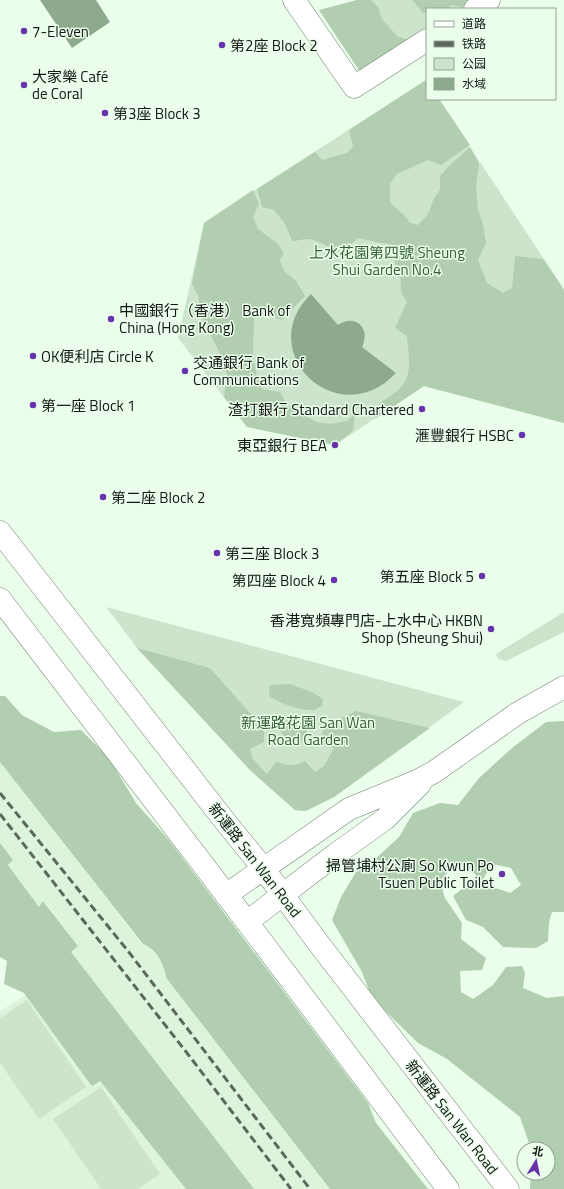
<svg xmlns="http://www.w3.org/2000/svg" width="564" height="1189" font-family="'Titillium Web','Noto Sans SC',sans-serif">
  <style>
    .built { fill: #dcf4dc }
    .green { fill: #cce4cc }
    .forest { fill: #b1ceb1; fill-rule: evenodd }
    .water { fill: #8daa8e }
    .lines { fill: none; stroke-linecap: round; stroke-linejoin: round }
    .street-casing { stroke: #738473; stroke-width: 23 }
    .secondary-casing { stroke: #738473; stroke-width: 23 }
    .street { stroke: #fff; stroke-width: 22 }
    .secondary { stroke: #fff; stroke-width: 22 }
    .rail { stroke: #5d685d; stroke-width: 3; stroke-dasharray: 8 4; stroke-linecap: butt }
    .poi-dot { fill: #6834ab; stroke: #ebfeeb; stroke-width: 1.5 }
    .labels { text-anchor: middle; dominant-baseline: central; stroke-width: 3; stroke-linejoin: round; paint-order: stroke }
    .poi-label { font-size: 15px; fill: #111711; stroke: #ebfeeb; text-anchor: start }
    .park-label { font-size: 15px; fill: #345f37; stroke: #ebfeeb }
    .street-label { font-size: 15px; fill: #111711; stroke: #ebfeeb }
  </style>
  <rect width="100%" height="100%" fill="#ebfeeb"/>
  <path class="built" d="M 0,762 L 142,944 L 150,947 L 165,967 L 167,979 L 331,1189 L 251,1189 L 71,952 L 78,946 L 46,903 L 39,907 L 8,864 L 13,860 L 0,843 Z
    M 27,994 L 92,1086 L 100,1081 L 186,1189 L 0,1189 L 0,1011 Z"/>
  <path class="green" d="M 357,0 L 481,0 L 467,9 L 427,9 L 427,35 L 363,76 L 319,10 L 330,9 Z
    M 426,80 L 427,82 L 427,99 L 438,99 L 564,289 L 564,423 L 424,386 L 335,445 L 247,427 L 178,338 L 204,223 Z
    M 106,607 L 464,702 L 334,797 L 306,811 L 295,810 L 250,770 L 137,648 Z
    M 564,612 L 564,632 L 506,661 L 498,659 L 496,654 Z
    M 27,1000 L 86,1087 L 39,1119 L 0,1063 L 0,1018 Z
    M 101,1087 L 160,1174 L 138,1189 L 101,1189 L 53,1119 Z"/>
  <path class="forest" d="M 357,0 L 371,0 L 378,7 L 382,19 L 397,36 L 411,41 L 363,76 L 319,10 Z
    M 412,0 L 483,0 L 468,8 L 452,5 L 446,9 L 427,9 L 427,13 L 423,13 Z
    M 426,80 L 427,82 L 427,99 L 439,99 L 470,145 L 441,165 L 428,160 L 397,174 L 390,184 L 390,202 L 409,220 L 408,222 L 418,225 L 428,214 L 434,198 L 440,190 L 440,176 L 451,164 L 470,147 L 479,164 L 476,187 L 478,209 L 483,225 L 486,243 L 478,260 L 487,283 L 503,293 L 512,288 L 515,256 L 543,259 L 564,290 L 564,423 L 424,386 L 375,419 L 380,403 C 389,397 404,388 407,377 C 411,365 408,348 407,336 L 395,328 L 407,302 L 401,292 L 400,274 L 395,263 L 394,245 L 376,242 L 358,238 C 333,261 333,243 308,239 C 303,239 297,241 292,241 L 285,224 L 274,210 L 262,207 L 257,189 L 315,152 L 322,160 L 347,153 L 353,146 L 349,130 Z
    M 253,190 L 259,204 L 253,217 L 258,229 L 278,244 L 284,253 L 280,260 L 284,271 L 296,281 L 305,296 L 282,320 L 264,314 L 255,314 C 253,342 250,363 262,389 L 280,392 L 287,405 L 316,422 L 331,424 L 347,421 L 355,413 L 353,431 L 335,445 L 247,427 L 224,397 L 227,375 L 219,351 L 203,321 L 198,296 L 192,284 L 204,223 Z
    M 137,648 L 210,668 L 264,729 L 264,742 L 250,749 L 253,759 L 267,774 L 276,762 C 287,765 296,767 305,761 L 315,772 L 324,766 L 334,748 L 320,743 L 324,727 L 356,711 L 430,728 L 334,797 L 306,811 L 295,810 L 251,771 Z
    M 290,684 L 312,692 L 323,699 L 322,706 C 319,707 316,710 313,710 C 300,711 279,703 269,696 L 270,685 Z
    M 0,696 L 5,696 L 22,715 L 54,732 L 81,730 L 109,758 L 136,803 L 169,840 L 368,1103 L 376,1123 L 428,1189 L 330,1189 L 167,979 C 164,965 157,949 143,944 L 0,762 Z
    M 302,718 L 308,727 L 304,739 L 297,746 L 286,740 L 278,726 L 285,721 Z
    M 564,721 L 564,912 L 552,912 L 549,922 L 548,941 L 536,948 L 503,947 L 483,927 L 466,920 L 453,896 L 476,878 L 480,880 L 470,869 L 455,864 L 440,881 L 445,898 L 462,923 L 461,939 L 486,958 L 482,970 L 460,971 L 461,992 L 473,999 L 493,985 L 506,967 L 522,966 L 525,973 L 523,988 L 547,998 L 564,996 L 564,1189 L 530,1189 L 531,1173 L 548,1173 L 548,1149 L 531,1149 L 520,1117 L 447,1059 L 418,1043 L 372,998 L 362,972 L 332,920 L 341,897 L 356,872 L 369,865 L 399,837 L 413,813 L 440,803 L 458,805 L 479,778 L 512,748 L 546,722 ZM 492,864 L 511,868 L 521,885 L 510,893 L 505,891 L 492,887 L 482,881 Z
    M 0,843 L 13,860 L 8,865 L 39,907 L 43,901 L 78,946 L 71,952 L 254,1189 L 186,1189 L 100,1081 L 92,1086 L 91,1085 L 24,993 L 4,984 L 7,961 L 0,957 Z"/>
  <path class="water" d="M 40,0 L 96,0 L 110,22 L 72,48 Z
    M 311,294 L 338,325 C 356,313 371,329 362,347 L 396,373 C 337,435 252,351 311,294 Z"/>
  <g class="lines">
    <g class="street-casing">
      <path id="street" d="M 294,0 L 354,87 L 427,40
        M 475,9 L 489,0
        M 226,895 L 349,809 L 417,781 L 434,772 L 518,713 L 564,687
        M 247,922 L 336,854 L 385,819 L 420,784"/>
    </g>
    <g class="secondary-casing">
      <path id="secondary" d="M 0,532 L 224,820 L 263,868 L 319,944 L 508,1189
        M 0,599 L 247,922 L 448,1189"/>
    </g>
    <use href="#street" class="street"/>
    <use href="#secondary" class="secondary"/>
    <path class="rail" d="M 0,793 L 128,951 L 310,1189
      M 0,814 L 187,1053 L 291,1189"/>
  </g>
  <g class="poi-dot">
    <circle cx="24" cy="31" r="4"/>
    <circle cx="222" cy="45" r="4"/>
    <circle cx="24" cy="85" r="4"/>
    <circle cx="105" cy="113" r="4"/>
    <circle cx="111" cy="319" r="4"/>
    <circle cx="33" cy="356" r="4"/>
    <circle cx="185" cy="371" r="4"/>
    <circle cx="33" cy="405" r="4"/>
    <circle cx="422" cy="409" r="4"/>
    <circle cx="522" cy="435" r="4"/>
    <circle cx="335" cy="445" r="4"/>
    <circle cx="103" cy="497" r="4"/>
    <circle cx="217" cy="553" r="4"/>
    <circle cx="482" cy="576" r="4"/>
    <circle cx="334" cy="580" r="4"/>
    <circle cx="491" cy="629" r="4"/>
    <circle cx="502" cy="874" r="4"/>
  </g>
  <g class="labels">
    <g class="poi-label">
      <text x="32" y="31">7-Eleven</text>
      <text x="230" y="45">第2座 Block 2</text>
      <text x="32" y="76">大家樂 Café<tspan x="32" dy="17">de Coral</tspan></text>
      <text x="113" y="113">第3座 Block 3</text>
      <text x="119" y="310">中國銀行（香港） Bank of<tspan x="119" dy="17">China (Hong Kong)</tspan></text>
      <text x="41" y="356">OK便利店 Circle K</text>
      <text x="193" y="362">交通銀行 Bank of<tspan x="193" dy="17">Communications</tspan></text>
      <text x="41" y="405">第一座 Block 1</text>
      <text x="414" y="409" text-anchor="end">渣打銀行 Standard Chartered</text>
      <text x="514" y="435" text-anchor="end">滙豐銀行 HSBC</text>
      <text x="327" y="445" text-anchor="end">東亞銀行 BEA</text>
      <text x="111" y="497">第二座 Block 2</text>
      <text x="225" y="553">第三座 Block 3</text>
      <text x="474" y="576" text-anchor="end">第五座 Block 5</text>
      <text x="326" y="580" text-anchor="end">第四座 Block 4</text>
      <text x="483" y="620" text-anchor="end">香港寬頻專門店-上水中心 HKBN<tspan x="483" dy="17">Shop (Sheung Shui)</tspan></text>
      <text x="494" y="865" text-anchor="end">掃管埔村公廁 So Kwun Po<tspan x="494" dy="17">Tsuen Public Toilet</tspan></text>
    </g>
    <g class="park-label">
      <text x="387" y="252">上水花園第四號 Sheung<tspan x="387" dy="17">Shui Garden No.4</tspan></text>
      <text x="308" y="722">新運路花園 San Wan<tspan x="308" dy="17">Road Garden</tspan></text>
    </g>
    <g class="street-label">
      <text transform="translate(255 860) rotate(52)">新運路 San Wan Road</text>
      <text transform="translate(452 1117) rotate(52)">新運路 San Wan Road</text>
    </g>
  </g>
  <rect x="426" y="8" width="130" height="92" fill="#ebfeeb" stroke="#94a294"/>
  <rect x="434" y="21" width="20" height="6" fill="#ffffff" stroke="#94a294"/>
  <text x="462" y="28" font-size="12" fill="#111711">道路</text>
  <rect x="434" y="41" width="20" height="6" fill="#5d685d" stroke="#94a294"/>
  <text x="462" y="48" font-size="12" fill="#111711">铁路</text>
  <rect x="434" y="58" width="20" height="12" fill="#cce4cc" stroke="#94a294"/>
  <text x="462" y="68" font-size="12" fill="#111711">公园</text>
  <rect x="434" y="78" width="20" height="12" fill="#8daa8e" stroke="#94a294"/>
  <text x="462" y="88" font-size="12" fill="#111711">水域</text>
  <g transform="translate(536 1161) rotate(10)"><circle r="19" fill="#ebfeeb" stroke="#94a294"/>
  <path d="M0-3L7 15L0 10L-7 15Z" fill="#6834ab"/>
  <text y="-6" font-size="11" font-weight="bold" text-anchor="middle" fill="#111711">北</text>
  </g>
</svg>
